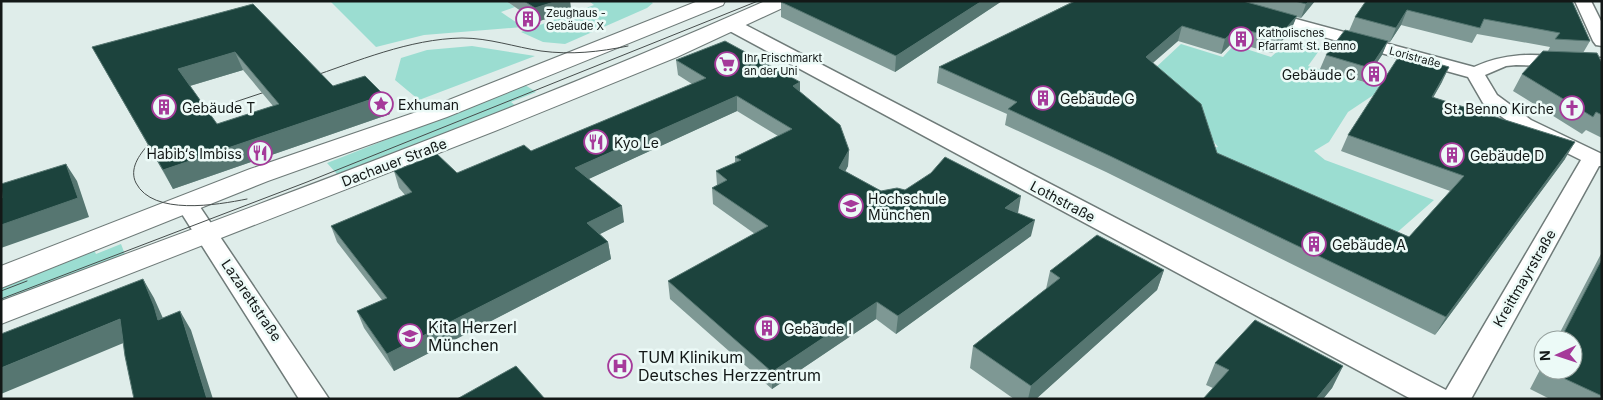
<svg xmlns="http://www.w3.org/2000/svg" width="1603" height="400" font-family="Inter,sans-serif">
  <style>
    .green { fill: #9bddd1 }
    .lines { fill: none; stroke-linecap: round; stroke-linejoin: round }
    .street-casing { stroke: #6f7b79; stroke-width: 3 }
    .secondary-casing { stroke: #6f7b79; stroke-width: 2 }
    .street { fill: #fff; fill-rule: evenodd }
    .secondary { fill: #fff; fill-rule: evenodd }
    .tram { stroke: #464d4c; stroke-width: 1 }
    .wall { fill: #7e9894; fill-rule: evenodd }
    .shaded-wall { fill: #567671 }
    .building { fill: #1c433d; stroke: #567671; fill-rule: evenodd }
    .labels { text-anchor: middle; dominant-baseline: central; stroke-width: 5; stroke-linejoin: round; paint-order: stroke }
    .far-poi-label { font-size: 11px; fill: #131817; stroke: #ecfaf7; text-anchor: start }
    .far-street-label { font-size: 11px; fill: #131817; stroke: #ecfaf7 }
    .poi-label { font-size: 14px; fill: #131817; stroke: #ecfaf7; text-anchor: start }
    .street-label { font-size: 14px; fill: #131817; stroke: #ecfaf7 }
    .near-poi-label { font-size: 16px; fill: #131817; stroke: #ecfaf7; text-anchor: start }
  </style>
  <rect width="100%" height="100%" fill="#dfedea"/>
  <path class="green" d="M 330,1 L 506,1 L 515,7 L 501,12 L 523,27 L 424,35 L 376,47 Z
    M 589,1 L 650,1 L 653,3 L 647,8 L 565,44 L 543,42 L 521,32 L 594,5 Z
    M 1289,41 L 1321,48 L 1308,66 L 1384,88 L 1348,112 L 1329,142 L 1314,151 L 1325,160 L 1434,200 L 1385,243 L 1201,150 L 1218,147 L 1196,120 L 1138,84 L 1181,44 L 1223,57 L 1234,45 L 1271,57 Z
    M 472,46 L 535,56 L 419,100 L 395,80 L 401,58 L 427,50 Z
    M 525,85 L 536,92 L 511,102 L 517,107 L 338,175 L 327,163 Z
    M 121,244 L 126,257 L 1,305 L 1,288 L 94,250 L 96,254 Z"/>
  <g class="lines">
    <g class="street-casing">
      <path id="street" d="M 1202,1 L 1229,1 L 1474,67 C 1521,46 1553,59 1602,58 L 1602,68 L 1516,65 L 1506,66 L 1485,75 L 1497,95 L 1531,120 L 1602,154 L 1602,166 L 1599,166 L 1471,399 L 1411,399 L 724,28 L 722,24 L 724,20 L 736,20 L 1446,390 L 1581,160 L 1517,128 L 1483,103 L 1468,77 L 1204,4 Z
        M 1575,1 L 1591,1 L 1602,23 L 1602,46 L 1596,45 L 1593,41 Z
        M 186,196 L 194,198 L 329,399 L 299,399 L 175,203 L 178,198 Z"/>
    </g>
    <g class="secondary-casing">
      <path id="secondary" d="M 698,1 L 725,1 L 723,5 L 447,117 L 268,181 L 1,288 L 1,266 L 250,169 L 431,107 Z
        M 765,1 L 791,1 L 789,5 L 677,57 L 495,131 L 1,324 L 1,301 C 257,204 515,112 765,1 Z"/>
    </g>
    <use href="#street" class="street"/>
    <use href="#secondary" class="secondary"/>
    <path class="tram" d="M 308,78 C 358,61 409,39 462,38 C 489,38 515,47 541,51 C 571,55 599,52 628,46
      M 205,112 L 274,89
      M 148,145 C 139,155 129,169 136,183 C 153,216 217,205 247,199
      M 1,291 L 27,281
      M 1,299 L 307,182 L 758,1"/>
  </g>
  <path class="wall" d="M 506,1 L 570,1 L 571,10 L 537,22 Z
    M 784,1 L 1002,1 L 895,72 L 781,17 L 781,2 Z
    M 1068,1 L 1315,1 L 1301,18 L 1296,17 L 1291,30 L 1272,53 L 1233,42 L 1221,54 L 1178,41 L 1153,63 L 1217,153 L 1409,237 L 1450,191 L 1341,151 L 1348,135 L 1442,82 L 1433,97 L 1565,159 L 1435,335 L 1106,172 L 1005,125 L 1007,114 L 937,83 L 939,67 L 1072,2 Z
    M 1366,1 L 1572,1 L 1590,41 L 1583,53 L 1602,63 L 1602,138 L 1586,130 L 1582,134 L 1513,91 L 1522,74 L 1548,51 L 1550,47 L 1477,34 L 1472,43 L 1401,25 L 1390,42 L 1387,42 L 1382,55 L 1364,82 L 1320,69 L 1326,55 L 1349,31 L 1355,17 Z
    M 253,4 L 333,86 L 390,114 L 173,189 L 92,47 ZM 243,70 L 273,106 L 217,124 L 190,86 Z
    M 676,60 L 800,82 L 800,92 L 849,150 L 848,166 L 845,171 L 881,191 L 1018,213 L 1017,213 L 1031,236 L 896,334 L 876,319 L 772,389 L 670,299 L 668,281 L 755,234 L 713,204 L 712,188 L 717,185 L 716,171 L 735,163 L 735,157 L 778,136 L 737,111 L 588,179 L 624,222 L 600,234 L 608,242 L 611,259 L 394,371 L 364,328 L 357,311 L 382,300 L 337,242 L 331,226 L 405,195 L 399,188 L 394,171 L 457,173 L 531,151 L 692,84 L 678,75 Z
    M 1602,252 L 1602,399 L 1550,399 L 1530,389 L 1543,364 L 1543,370 L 1573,370 L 1573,340 L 1556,340 Z
    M 1164,270 L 1157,290 L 1036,399 L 1014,399 L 970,368 L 973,346 L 1046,289 L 1050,271 Z
    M 1215,363 L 1343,366 L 1332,388 L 1323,399 L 1203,399 L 1213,388 L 1206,385 Z"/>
  <path class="shaded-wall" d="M 557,1 L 570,1 L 571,10 L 537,22 L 535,8 Z
    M 982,1 L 1002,1 L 895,72 L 896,56 Z
    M 1309,1 L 1315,1 L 1301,18 L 1306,4 Z
    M 1407,10 L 1401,25 L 1390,42 L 1396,28 Z
    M 1297,16 L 1291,30 L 1272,53 L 1277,38 Z
    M 1182,26 L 1178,41 L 1142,72 L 1146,57 Z
    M 1238,28 L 1233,42 L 1221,54 L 1225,39 Z
    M 1388,41 L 1382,55 L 1364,82 L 1370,68 Z
    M 235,52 L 243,70 L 186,87 L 178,69 Z
    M 1449,67 L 1442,82 L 1425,112 L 1432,97 Z
    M 800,82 L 800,97 L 793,86 Z
    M 384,95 L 390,114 L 173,189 L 163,170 Z
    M 737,96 L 737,111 L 578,184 L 575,168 Z
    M 1575,142 L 1565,159 L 1435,335 L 1446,317 Z
    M 849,150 L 848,166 L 839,184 L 839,168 Z
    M 66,164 L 77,181 L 89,217 L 1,248 L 1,225 Z
    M 1021,196 L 1018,213 L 1002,225 L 1005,208 Z
    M 622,206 L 624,222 L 590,239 L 587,223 Z
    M 1035,220 L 1031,236 L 896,334 L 898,316 Z
    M 608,242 L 611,259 L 394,371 L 387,354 Z
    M 1164,270 L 1157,290 L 1036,399 L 1028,399 L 1031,386 Z
    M 143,279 L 154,298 L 166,325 L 158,320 Z
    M 877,302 L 876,319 L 772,389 L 772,372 Z
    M 180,311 L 191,330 L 213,399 L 207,399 Z
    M 120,319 L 133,339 L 1,394 L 1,368 Z
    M 1343,366 L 1332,388 L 1323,399 L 1316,399 Z"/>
  <path class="building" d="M 524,1 L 557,1 L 535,8 Z
    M 784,1 L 982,1 L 896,56 L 781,2 Z
    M 1075,1 L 1243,1 L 1297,16 L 1277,38 L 1238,28 L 1225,39 L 1182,26 L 1146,57 L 1201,104 L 1217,153 L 1409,237 L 1464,176 L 1348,135 L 1401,53 L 1449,67 L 1432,97 L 1575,142 L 1446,317 L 1110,156 L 1008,109 L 1017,102 L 939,67 Z
    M 1295,1 L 1309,1 L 1306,4 Z
    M 1366,1 L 1572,1 L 1590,41 L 1555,39 L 1560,33 L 1484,19 L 1480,28 L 1407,10 L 1396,28 L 1355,17 Z
    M 253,4 L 333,86 L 365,76 L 384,95 L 163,170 L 92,47 ZM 235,52 L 279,104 L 217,124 L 178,69 Z
    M 1345,30 L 1388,41 L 1370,68 L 1326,55 Z
    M 725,41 L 800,82 L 793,86 L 840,125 L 849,150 L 839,168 L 881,191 L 897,188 L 905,190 L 931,173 L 945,157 L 1021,196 L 1005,208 L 1035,220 L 898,316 L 877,302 L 772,372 L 668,281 L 768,226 L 712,188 L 727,180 L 716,171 L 741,160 L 735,157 L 792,129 L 737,96 L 575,168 L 622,206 L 587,223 L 608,242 L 387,354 L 357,311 L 387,298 L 331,226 L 412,192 L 394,171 L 437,154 L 457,173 L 524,145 L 531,151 L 706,78 L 676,60 Z
    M 1543,51 L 1597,53 L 1602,63 L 1602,115 L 1596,112 L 1593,117 L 1522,74 Z
    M 66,164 L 78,198 L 1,225 L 1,198 L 2,198 L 1,184 Z
    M 1097,235 L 1164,270 L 1031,386 L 973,346 L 1060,278 L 1050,271 Z
    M 1602,259 L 1602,396 L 1546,370 L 1573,370 L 1573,340 L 1560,340 Z
    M 143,279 L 154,306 L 158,320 L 180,311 L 207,399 L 134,399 L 125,356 L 120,319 L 1,368 L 1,334 Z
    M 1255,320 L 1343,366 L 1316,399 L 1203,399 L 1229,370 L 1215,363 Z
    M 516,366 L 545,399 L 457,399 Z"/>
  <defs>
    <g id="building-ring" transform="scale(1.25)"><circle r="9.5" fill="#ecfaf7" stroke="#a53a9a" stroke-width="1.5"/><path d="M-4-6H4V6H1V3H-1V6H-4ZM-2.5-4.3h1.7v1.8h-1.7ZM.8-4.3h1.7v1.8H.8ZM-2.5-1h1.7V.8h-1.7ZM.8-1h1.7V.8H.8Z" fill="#a53a9a"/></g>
    <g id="supermarket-ring" transform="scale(1.25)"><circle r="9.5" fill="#ecfaf7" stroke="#a53a9a" stroke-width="1.5"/><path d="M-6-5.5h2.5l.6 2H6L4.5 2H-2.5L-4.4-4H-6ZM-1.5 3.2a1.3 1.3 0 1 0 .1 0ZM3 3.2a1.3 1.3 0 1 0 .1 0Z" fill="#a53a9a"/></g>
    <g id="sight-ring" transform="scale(1.25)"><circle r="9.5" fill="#ecfaf7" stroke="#a53a9a" stroke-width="1.5"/><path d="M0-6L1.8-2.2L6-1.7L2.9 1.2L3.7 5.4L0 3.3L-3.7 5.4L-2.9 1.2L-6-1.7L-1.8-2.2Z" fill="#a53a9a"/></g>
    <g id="church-ring" transform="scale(1.25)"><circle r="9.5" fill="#ecfaf7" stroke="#a53a9a" stroke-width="1.5"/><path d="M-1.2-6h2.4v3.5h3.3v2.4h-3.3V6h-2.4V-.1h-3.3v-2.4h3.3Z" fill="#a53a9a"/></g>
    <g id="restaurant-ring" transform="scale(1.25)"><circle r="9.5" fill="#ecfaf7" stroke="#a53a9a" stroke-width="1.5"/><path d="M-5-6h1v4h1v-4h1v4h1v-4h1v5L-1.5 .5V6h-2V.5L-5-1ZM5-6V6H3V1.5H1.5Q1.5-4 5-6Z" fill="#a53a9a"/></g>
    <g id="university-ring" transform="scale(1.25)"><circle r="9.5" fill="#ecfaf7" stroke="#a53a9a" stroke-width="1.5"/><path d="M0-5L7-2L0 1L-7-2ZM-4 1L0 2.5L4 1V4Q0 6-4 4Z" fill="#a53a9a"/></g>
    <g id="school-ring" transform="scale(1.25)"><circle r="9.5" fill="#ecfaf7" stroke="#a53a9a" stroke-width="1.5"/><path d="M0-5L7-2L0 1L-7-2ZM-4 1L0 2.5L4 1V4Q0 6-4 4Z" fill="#a53a9a"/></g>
    <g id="hospital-ring" transform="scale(1.25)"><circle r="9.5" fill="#ecfaf7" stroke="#a53a9a" stroke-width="1.5"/><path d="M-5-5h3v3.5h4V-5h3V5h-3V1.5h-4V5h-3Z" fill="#a53a9a"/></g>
  </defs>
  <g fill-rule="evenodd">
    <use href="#building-ring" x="528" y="19"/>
    <use href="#building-ring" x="1241" y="39"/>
    <use href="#supermarket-ring" x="727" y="64"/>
    <use href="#building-ring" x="1374" y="74"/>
    <use href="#building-ring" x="1043" y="98"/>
    <use href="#sight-ring" x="381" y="104"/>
    <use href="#building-ring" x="164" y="107"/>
    <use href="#church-ring" x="1572" y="108"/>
    <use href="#restaurant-ring" x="596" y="142"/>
    <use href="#restaurant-ring" x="260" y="153"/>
    <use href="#building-ring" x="1452" y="155"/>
    <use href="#university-ring" x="851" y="206"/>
    <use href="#building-ring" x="1314" y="244"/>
    <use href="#building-ring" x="767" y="328"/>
    <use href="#school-ring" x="410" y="336"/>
    <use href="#hospital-ring" x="620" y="366"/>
  </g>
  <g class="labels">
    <g class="far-poi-label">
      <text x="546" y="13">Zeughaus -<tspan x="546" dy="13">Gebäude X</tspan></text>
      <text x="1258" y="33">Katholisches<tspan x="1258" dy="13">Pfarramt St. Benno</tspan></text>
      <text x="744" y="58">Ihr Frischmarkt<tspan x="744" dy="13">an der Uni</tspan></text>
    </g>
    <g class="far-street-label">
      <text transform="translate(1415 57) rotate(15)">Loristraße</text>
    </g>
    <g class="poi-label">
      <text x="1356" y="74" text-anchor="end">Gebäude C</text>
      <text x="1060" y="98">Gebäude G</text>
      <text x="398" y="104">Exhuman</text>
      <text x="182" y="107">Gebäude T</text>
      <text x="1554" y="108" text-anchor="end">St. Benno Kirche</text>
      <text x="614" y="142">Kyo Le</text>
      <text x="242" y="153" text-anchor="end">Habib‘s Imbiss</text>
      <text x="1470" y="155">Gebäude D</text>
      <text x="868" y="198">Hochschule<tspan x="868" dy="16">München</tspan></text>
      <text x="1332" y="244">Gebäude A</text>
      <text x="784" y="328">Gebäude I</text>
    </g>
    <g class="street-label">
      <text transform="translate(394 162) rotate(-21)">Dachauer Straße</text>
      <text transform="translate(1063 201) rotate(28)">Lothstraße</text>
      <text transform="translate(1524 278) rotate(-60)">Kreittmayrstraße</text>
      <text transform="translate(252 300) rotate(56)">Lazarettstraße</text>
    </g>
    <g class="near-poi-label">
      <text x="428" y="327">Kita Herzerl<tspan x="428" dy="18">München</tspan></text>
      <text x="638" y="357">TUM Klinikum<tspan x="638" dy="18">Deutsches Herzzentrum</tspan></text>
    </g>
  </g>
  <rect width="1603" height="400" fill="none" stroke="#131817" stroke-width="5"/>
  <g transform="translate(1558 355) rotate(267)"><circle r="24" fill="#ecfaf7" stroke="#95a09d"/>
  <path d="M0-4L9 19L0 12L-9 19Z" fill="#a53a9a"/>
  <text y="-8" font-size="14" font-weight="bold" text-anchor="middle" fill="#131817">N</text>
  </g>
</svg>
